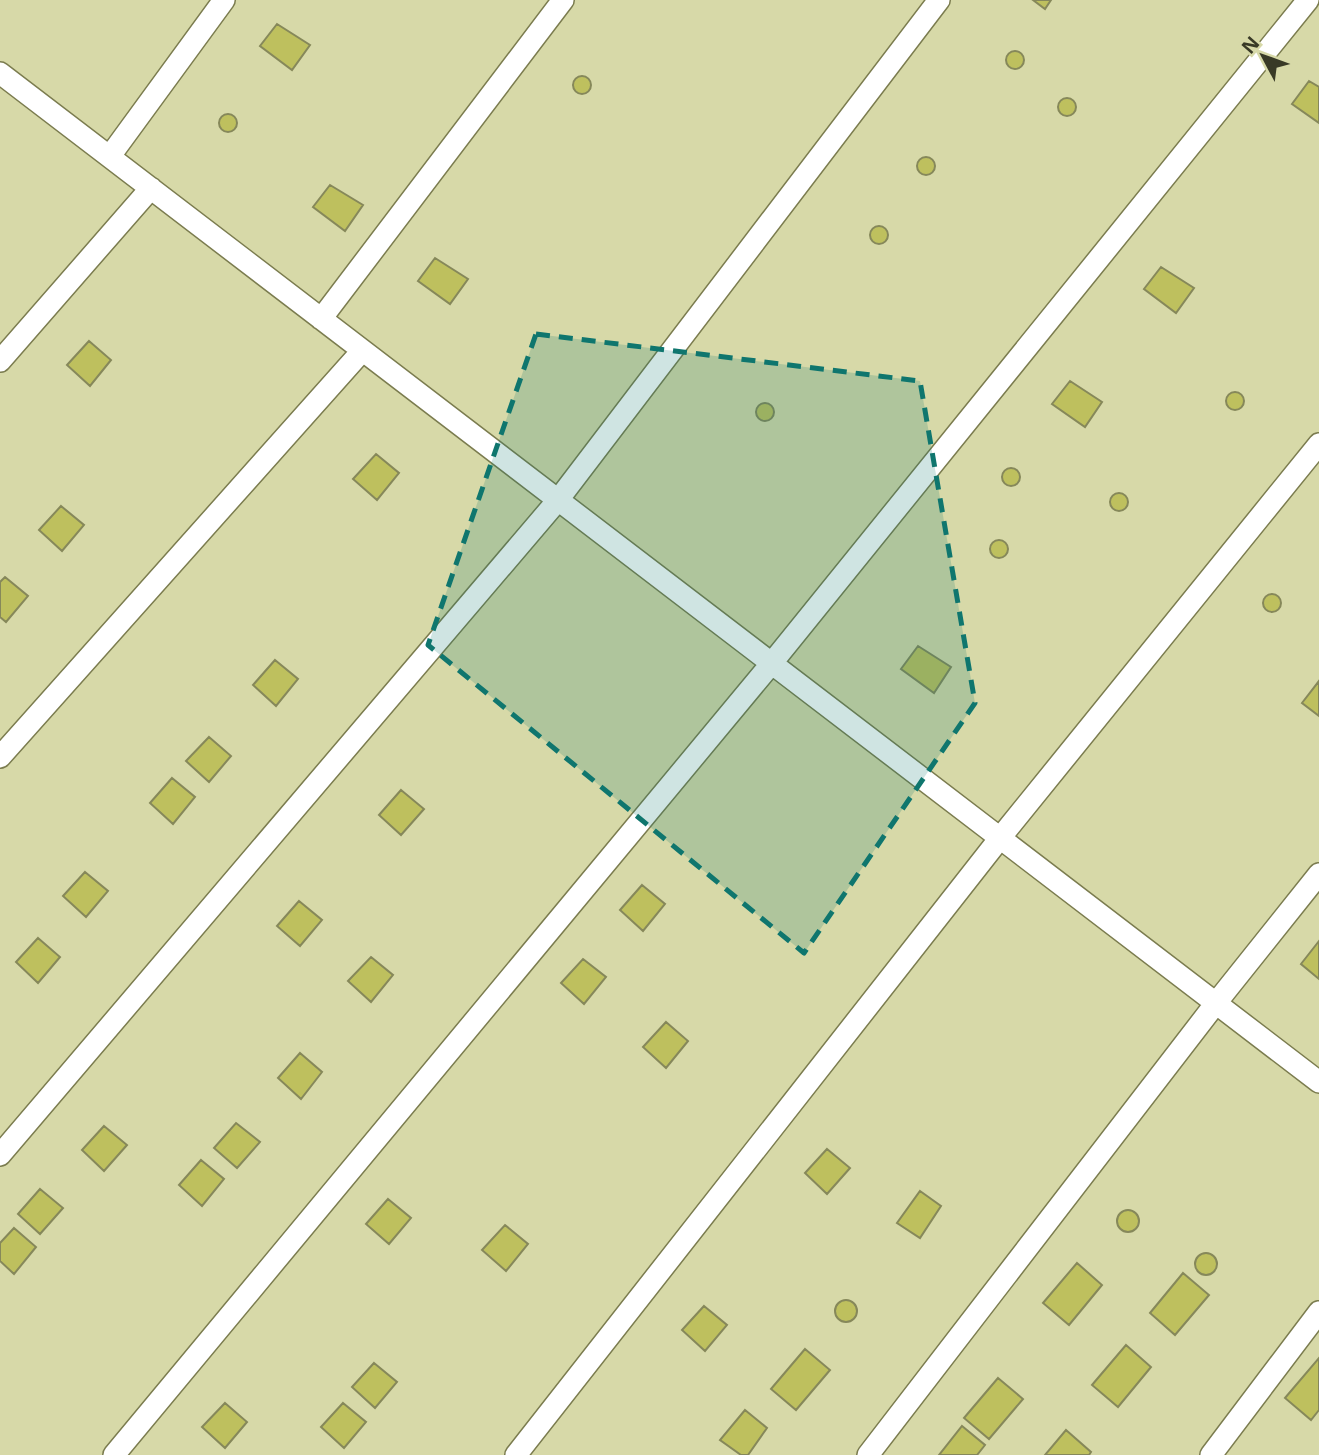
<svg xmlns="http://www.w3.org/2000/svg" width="1319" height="1455" font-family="'Noto Sans',sans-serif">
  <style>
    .building { fill: #bec05e; stroke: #86885a; stroke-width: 2 }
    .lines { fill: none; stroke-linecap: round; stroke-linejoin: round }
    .street-casing { stroke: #7b7c4f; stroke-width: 24 }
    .street { stroke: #fff; stroke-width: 21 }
    .marked { fill: #0f766e; fill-opacity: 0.2; stroke: #0f766e; stroke-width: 5; stroke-dasharray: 14 9; stroke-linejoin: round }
  </style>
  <rect width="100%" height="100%" fill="#d7d9a8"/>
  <path class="building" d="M 1033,0 L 1051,0 L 1045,9 Z
    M 277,24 L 310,45 L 292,70 L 260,46 Z
    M1006 60a9 9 0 1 1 18 0a9 9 0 1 1-18 0Z
    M573 85a9 9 0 1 1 18 0a9 9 0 1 1-18 0Z
    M 1309,81 L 1319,87 L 1319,123 L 1292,104 Z
    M1058 107a9 9 0 1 1 18 0a9 9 0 1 1-18 0Z
    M219 123a9 9 0 1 1 18 0a9 9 0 1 1-18 0Z
    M917 166a9 9 0 1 1 18 0a9 9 0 1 1-18 0Z
    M 330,185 L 363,205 L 345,231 L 313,207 Z
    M870 235a9 9 0 1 1 18 0a9 9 0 1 1-18 0Z
    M 435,258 L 468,279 L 450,304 L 418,281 Z
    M 1161,267 L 1194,288 L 1176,313 L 1144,289 Z
    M 89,341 L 111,360 L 90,386 L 67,365 Z
    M 1070,381 L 1102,402 L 1085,427 L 1052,404 Z
    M1226 401a9 9 0 1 1 18 0a9 9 0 1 1-18 0Z
    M756 412a9 9 0 1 1 18 0a9 9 0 1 1-18 0Z
    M 376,454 L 399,473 L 377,500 L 353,479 Z
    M1002 477a9 9 0 1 1 18 0a9 9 0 1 1-18 0Z
    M1110 502a9 9 0 1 1 18 0a9 9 0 1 1-18 0Z
    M 61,506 L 84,525 L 62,551 L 39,530 Z
    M990 549a9 9 0 1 1 18 0a9 9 0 1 1-18 0Z
    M 5,577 L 28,596 L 6,622 L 0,617 L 0,582 Z
    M1263 603a9 9 0 1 1 18 0a9 9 0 1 1-18 0Z
    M 918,646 L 951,667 L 934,693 L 901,669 Z
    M 275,660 L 298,679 L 276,706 L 253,685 Z
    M 1319,681 L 1319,716 L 1302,703 Z
    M 209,737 L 231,756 L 209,782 L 186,761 Z
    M 172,778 L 195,797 L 173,824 L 150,803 Z
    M 401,790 L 424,809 L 401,835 L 379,815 Z
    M 85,872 L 108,891 L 86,917 L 63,896 Z
    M 642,885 L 665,904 L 643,931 L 620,910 Z
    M 299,901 L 322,920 L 300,946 L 277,926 Z
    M 38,938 L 60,957 L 38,983 L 16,962 Z
    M 1319,941 L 1319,979 L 1301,964 Z
    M 371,957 L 393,975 L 371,1002 L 348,981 Z
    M 583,959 L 606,977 L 584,1004 L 561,983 Z
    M 666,1022 L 688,1041 L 666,1068 L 643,1047 Z
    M 300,1053 L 322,1072 L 301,1099 L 278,1078 Z
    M 236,1123 L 260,1142 L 237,1168 L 214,1148 Z
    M 104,1126 L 127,1145 L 104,1171 L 82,1150 Z
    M 827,1149 L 850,1168 L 827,1194 L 805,1173 Z
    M 201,1160 L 224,1179 L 202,1206 L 179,1185 Z
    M 40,1189 L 63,1208 L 40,1234 L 18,1214 Z
    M 920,1191 L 941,1206 L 920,1238 L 897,1223 Z
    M 388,1199 L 411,1218 L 389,1244 L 366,1224 Z
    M1117 1221a11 11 0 1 1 22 0a11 11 0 1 1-22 0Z
    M 505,1225 L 528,1244 L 506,1271 L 482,1250 Z
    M 14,1228 L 36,1247 L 14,1274 L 0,1261 L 0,1243 Z
    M1195 1264a11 11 0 1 1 22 0a11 11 0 1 1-22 0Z
    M 1077,1263 L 1102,1285 L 1069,1325 L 1043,1303 Z
    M 1183,1273 L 1209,1295 L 1175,1335 L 1150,1313 Z
    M835 1311a11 11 0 1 1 22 0a11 11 0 1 1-22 0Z
    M 704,1306 L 727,1325 L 705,1351 L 682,1330 Z
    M 1126,1345 L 1151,1367 L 1118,1407 L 1092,1385 Z
    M 805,1349 L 830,1370 L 796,1410 L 771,1389 Z
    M 1319,1358 L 1319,1410 L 1311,1420 L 1285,1398 Z
    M 374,1363 L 397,1382 L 375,1408 L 352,1387 Z
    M 998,1378 L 1023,1399 L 989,1439 L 964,1418 Z
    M 225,1403 L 247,1422 L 225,1448 L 202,1427 Z
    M 343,1403 L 366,1422 L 344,1448 L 321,1427 Z
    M 745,1410 L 767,1428 L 748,1455 L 741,1455 L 720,1440 Z
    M 962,1426 L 985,1445 L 977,1455 L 939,1455 Z
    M 1066,1430 L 1091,1452 L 1089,1455 L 1045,1455 Z"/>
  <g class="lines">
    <g class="street-casing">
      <path id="street" d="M 0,73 L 1319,1082
        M 110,156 L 224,0
        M 321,319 L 563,0
        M 0,361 L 151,188
        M 0,757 L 362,351
        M 0,1155 L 558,500 L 939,0
        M 114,1455 L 771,664 L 1308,0
        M 516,1455 L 1000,838 L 1319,444
        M 868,1455 L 1216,1003 L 1319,874
        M 1211,1455 L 1319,1312"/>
    </g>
    <use href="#street" class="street"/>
  </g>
  <path class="marked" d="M 536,334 L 920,381 L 975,703 L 804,953 L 428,645 Z"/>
  <g transform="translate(1263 56) rotate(311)" stroke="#d7d9a8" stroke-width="5" paint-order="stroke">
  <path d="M0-5L12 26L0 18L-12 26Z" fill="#393a26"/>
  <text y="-10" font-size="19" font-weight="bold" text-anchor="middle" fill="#393a26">N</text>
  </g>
</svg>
